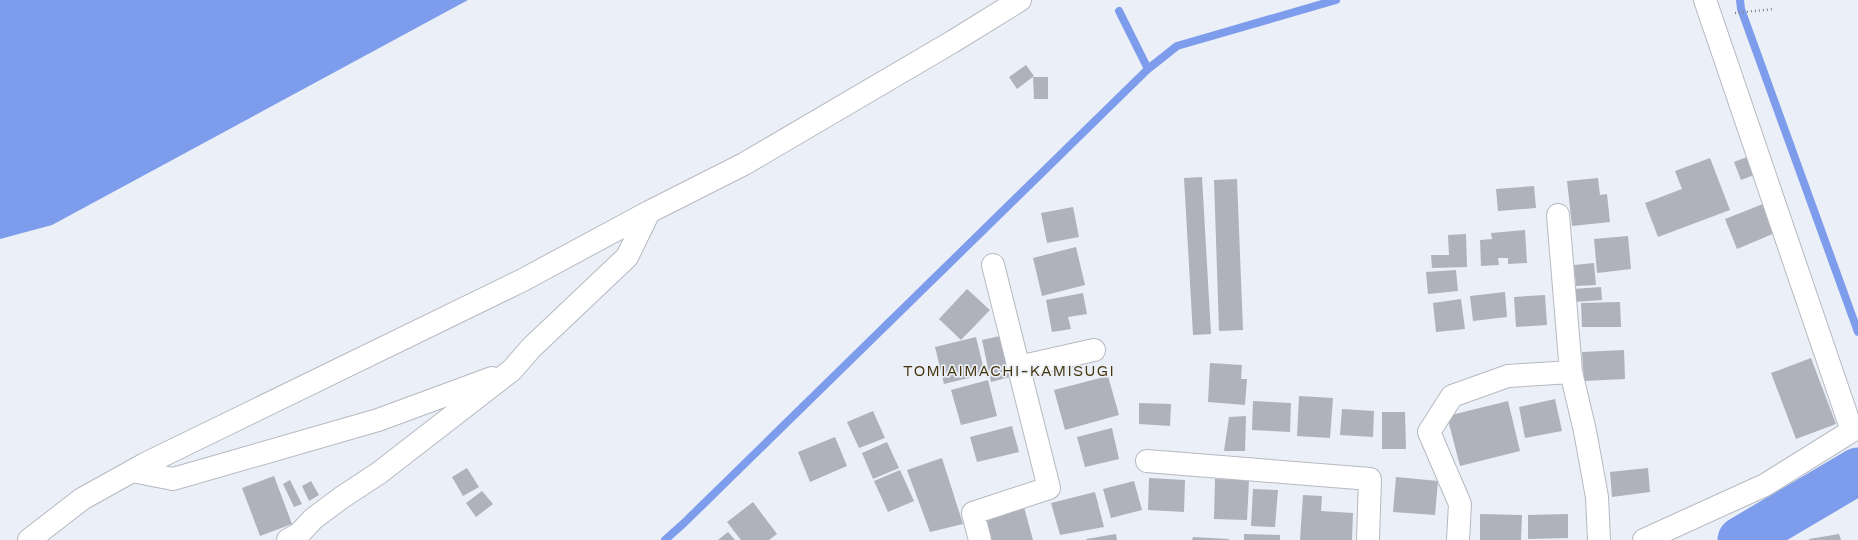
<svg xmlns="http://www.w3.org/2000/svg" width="1858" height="540" font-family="'Work Sans',sans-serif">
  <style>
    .water { fill: #7d9ceb }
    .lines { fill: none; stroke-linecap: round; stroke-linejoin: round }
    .stream { stroke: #7d9ceb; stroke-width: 8 }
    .river { stroke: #7d9ceb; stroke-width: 47 }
    .building { fill: #afb2ba }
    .minor-casing { stroke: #b6b9c1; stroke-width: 24 }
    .path { stroke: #82858a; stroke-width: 2.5; stroke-dasharray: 1 3; stroke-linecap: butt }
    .minor { stroke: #fff; stroke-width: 22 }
    .labels { text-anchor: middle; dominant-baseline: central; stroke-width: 3.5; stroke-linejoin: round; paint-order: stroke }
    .quarter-label { font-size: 16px; letter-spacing: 1px; fill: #44340b; stroke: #ebeff7 }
  </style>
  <rect width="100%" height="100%" fill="#ebeff7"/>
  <path class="water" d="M 0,0 L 468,0 L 52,225 L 0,239 Z"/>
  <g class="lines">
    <path class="stream" d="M 1740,0 L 1741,9 L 1858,332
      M 1148,69 L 1177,46 L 1336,0
      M 665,540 L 684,523 L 1148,69 L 1119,11"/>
    <path class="river" d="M 1741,540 L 1858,471"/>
  </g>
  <path class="building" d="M 1026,65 L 1034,76 L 1017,89 L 1009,77 Z
    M 1033,77 L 1048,77 L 1048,99 L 1034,99 Z
    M 1747,157 L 1754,175 L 1741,180 L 1734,162 Z
    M 1710,158 L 1730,210 L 1658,237 L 1645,203 L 1682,189 L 1675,171 Z
    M 1202,177 L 1211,334 L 1193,335 L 1184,178 Z
    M 1598,178 L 1600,195 L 1607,194 L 1610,222 L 1572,226 L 1567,181 Z
    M 1237,179 L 1243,330 L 1219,331 L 1214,180 Z
    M 1534,186 L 1536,208 L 1498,211 L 1496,189 Z
    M 1763,204 L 1775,233 L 1737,249 L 1725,219 Z
    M 1073,207 L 1079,237 L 1047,243 L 1041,213 Z
    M 1525,230 L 1527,263 L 1508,264 L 1508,258 L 1498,258 L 1499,265 L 1481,266 L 1480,240 L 1492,239 L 1491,233 Z
    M 1466,234 L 1467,267 L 1432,268 L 1431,255 L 1449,255 L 1448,235 Z
    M 1628,236 L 1631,269 L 1597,273 L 1594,239 Z
    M 1076,247 L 1085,285 L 1042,296 L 1033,258 Z
    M 1594,263 L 1596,285 L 1576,286 L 1574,265 Z
    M 1456,270 L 1458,291 L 1428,294 L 1426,272 Z
    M 1601,287 L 1602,300 L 1574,302 L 1573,289 Z
    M 967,289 L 990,310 L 961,340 L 939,319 Z
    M 1505,292 L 1507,317 L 1473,321 L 1470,296 Z
    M 1083,293 L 1087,314 L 1068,317 L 1071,329 L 1052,332 L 1046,300 Z
    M 1545,295 L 1547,325 L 1516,327 L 1514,297 Z
    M 1461,299 L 1465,329 L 1436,332 L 1433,303 Z
    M 1620,302 L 1621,327 L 1582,327 L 1581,303 Z
    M 1000,336 L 1010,377 L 991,382 L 982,340 Z
    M 976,337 L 985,374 L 944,384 L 935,347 Z
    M 1624,350 L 1625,379 L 1584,381 L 1582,352 Z
    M 1811,358 L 1836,424 L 1796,439 L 1771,373 Z
    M 1210,363 L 1242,365 L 1241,379 L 1247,379 L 1245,405 L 1208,402 Z
    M 1108,376 L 1119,415 L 1065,430 L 1054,390 Z
    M 988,380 L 997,416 L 961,425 L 951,390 Z
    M 1299,396 L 1333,398 L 1330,438 L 1297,436 Z
    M 1555,399 L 1562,431 L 1525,438 L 1519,407 Z
    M 1253,401 L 1291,403 L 1290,432 L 1252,430 Z
    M 1508,401 L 1520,451 L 1460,466 L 1447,416 Z
    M 1139,403 L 1171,404 L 1170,426 L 1139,424 Z
    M 1342,409 L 1374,411 L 1373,437 L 1340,435 Z
    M 873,411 L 885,438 L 859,448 L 847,422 Z
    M 1382,412 L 1405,412 L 1406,449 L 1382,449 Z
    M 1246,416 L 1245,451 L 1224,451 L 1229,417 Z
    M 1012,426 L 1019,452 L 977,462 L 970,437 Z
    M 1112,428 L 1119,459 L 1085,467 L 1077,437 Z
    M 835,437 L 847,466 L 810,482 L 798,452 Z
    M 887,442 L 899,468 L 873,479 L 862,453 Z
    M 942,458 L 963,524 L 930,532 L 907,470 Z
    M 467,468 L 479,487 L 463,496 L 452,477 Z
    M 1648,468 L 1650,492 L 1612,497 L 1610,472 Z
    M 900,470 L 914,501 L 888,512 L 874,481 Z
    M 274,476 L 292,524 L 260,536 L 242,488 Z
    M 1396,477 L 1438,481 L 1435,515 L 1393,512 Z
    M 1149,478 L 1185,480 L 1184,512 L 1148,510 Z
    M 1215,479 L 1249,480 L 1247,520 L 1214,519 Z
    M 290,480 L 302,504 L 294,507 L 283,484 Z
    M 311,481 L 319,495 L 309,501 L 302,486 Z
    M 1134,481 L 1142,510 L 1111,518 L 1103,489 Z
    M 1253,489 L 1278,490 L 1275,527 L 1251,526 Z
    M 482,491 L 493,504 L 476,517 L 466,503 Z
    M 1095,492 L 1104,527 L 1060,535 L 1051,503 Z
    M 1303,495 L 1322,496 L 1321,511 L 1353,513 L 1352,540 L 1300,540 Z
    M 753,502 L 777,534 L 769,540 L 741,540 L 727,522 Z
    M 1024,507 L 1033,540 L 991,540 L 985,518 Z
    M 1480,514 L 1522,515 L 1521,540 L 1480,540 Z
    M 1568,514 L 1568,538 L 1528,539 L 1528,515 Z
    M 728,532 L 735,540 L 718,540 Z
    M 1116,534 L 1117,540 L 1087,540 L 1086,539 Z
    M 1244,534 L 1280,535 L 1280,540 L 1244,540 Z
    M 1839,534 L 1841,540 L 1809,540 L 1809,539 Z
    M 1193,537 L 1229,539 L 1229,540 L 1192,540 Z"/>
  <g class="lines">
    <g class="minor-casing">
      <path id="minor" d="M 1705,0 L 1852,431
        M 1558,215 L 1571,372 L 1585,431 L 1597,497 L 1599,540
        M 1018,367 L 1094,350
        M 1147,461 L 1370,479 L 1368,540
        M 132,471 L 173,479 L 378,420 L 492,378
        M 29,540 L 82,499 L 145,464 L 521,281 L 649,212 L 744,164 L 952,42 L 1020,0
        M 288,540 L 299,534 L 313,519 L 341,498 L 379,473 L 512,370 L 531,348 L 627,257 L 649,212
        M 980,540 L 973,513 L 1049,488 L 993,265
        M 1458,540 L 1460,504 L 1429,432 L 1452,396 L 1508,376 L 1571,372
        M 1644,540 L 1765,485 L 1858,427"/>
    </g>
    <path class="path" d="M 1735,13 L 1774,9"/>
    <use href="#minor" class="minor"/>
  </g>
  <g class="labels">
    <g class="quarter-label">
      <text x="1009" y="370">TOMIAIMACHI-KAMISUGI</text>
    </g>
  </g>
</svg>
